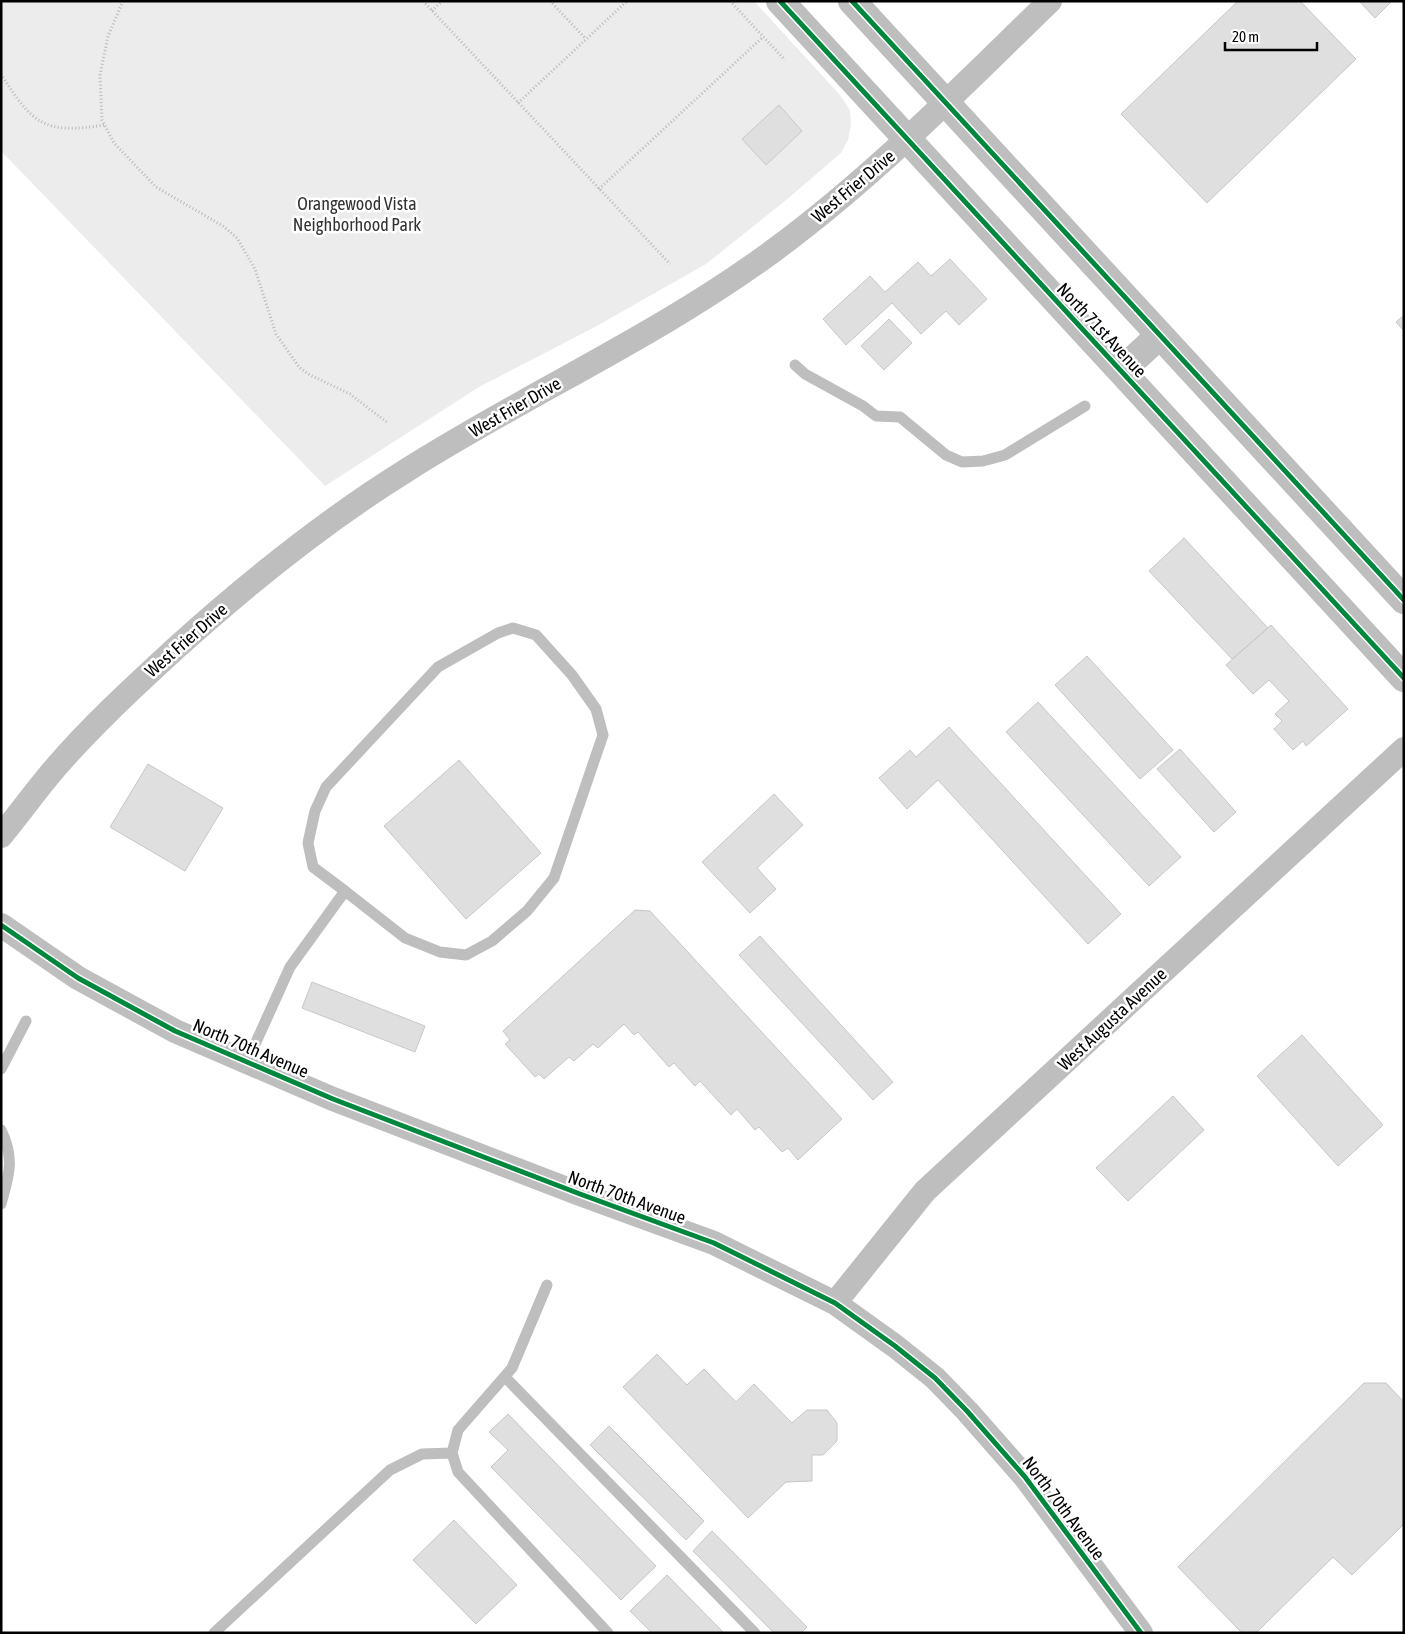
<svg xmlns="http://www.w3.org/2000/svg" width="1405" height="1634" font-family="'Asap Condensed',sans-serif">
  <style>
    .green { fill: #ececec }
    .building { fill: #dfdfdf; stroke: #c7c7c7 }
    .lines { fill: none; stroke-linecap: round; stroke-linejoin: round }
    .path { stroke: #b9b9b9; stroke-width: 3; stroke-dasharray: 1 2.5; stroke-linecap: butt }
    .service { stroke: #bebebe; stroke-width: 11 }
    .minor { stroke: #bebebe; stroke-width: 24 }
    .tertiary { stroke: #bebebe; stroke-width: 28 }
    .cycleway-casing { stroke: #fff; stroke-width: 8 }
    .cycleway { stroke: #00873e; stroke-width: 5 }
    .labels { text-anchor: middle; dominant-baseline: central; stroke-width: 5; stroke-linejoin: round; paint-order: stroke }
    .street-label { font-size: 18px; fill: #000; stroke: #fff }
    .park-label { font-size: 18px; fill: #333; stroke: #fff }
  </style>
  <rect width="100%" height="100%" fill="#fff"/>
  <path class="green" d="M 1,1 L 754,1 L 840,95 L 850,110 L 851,124 L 848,140 L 841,153 L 785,201 L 706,264 L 595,327 L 479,387 L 325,486 L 1,151 Z"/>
  <path class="building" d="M 1238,1 L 1300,1 L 1356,59 L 1207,203 L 1121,114 Z
    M 1359,1 L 1392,1 L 1375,18 Z
    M 779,105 L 802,131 L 766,165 L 742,139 Z
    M 950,259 L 987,299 L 959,325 L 946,311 L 921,334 L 892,303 L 846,345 L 823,319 L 870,276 L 885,292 L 918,262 L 931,276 Z
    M 1404,315 L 1404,331 L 1396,322 Z
    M 889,319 L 912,343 L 884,370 L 861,346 Z
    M 1184,538 L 1268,628 L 1232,659 L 1149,571 Z
    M 1271,625 L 1348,709 L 1306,746 L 1303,741 L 1293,750 L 1274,729 L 1282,721 L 1275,714 L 1289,701 L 1269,680 L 1253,694 L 1226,665 Z
    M 1087,656 L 1173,750 L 1140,779 L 1055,685 Z
    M 1038,702 L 1181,857 L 1149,886 L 1006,732 Z
    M 949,727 L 1121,914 L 1088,944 L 938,780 L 907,809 L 879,778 L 910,750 L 916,757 Z
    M 1180,749 L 1236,812 L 1214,832 L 1157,769 Z
    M 459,760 L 541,853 L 466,919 L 384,826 Z
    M 148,764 L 223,808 L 185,871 L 110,827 Z
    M 774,794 L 803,825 L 757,868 L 776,889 L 750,913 L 702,862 Z
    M 635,910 L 650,911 L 842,1119 L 798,1160 L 788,1148 L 782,1152 L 759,1127 L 755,1130 L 737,1109 L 731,1115 L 700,1081 L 695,1086 L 674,1063 L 669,1067 L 638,1032 L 634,1035 L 624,1024 L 598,1048 L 593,1044 L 574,1061 L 569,1057 L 544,1079 L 539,1074 L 535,1077 L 505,1044 L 510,1040 L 503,1031 Z
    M 760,936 L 893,1082 L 873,1100 L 739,955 Z
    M 312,982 L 425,1026 L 415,1052 L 302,1008 Z
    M 1302,1035 L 1383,1125 L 1338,1166 L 1257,1076 Z
    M 1173,1096 L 1204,1130 L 1128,1201 L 1096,1168 Z
    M 657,1354 L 687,1385 L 704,1369 L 736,1402 L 754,1384 L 792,1423 L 807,1410 L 827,1410 L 837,1423 L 837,1441 L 823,1455 L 812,1455 L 812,1481 L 786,1482 L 748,1518 L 623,1387 Z
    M 1364,1383 L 1386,1383 L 1404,1402 L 1404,1524 L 1352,1575 L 1333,1557 L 1256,1633 L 1242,1633 L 1178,1567 Z
    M 508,1414 L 656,1566 L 621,1600 L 491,1467 L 508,1450 L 489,1432 Z
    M 609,1426 L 704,1521 L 686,1540 L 590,1445 Z
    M 454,1520 L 517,1585 L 476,1624 L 413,1560 Z
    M 712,1531 L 807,1627 L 801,1633 L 774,1633 L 693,1551 Z
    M 667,1575 L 724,1633 L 652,1633 L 630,1611 Z"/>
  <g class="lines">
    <path class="path" d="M 123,1 L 108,36 L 100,75 L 102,120 L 114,143 L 156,187 L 223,226 L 237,238 L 255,269 L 276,334 L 299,367 L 308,374 L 350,394 L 388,423
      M 423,1 L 670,264
      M 550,1 L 586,39
      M 730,1 L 785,60
      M 432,11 L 442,1
      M 1,74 C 32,123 43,135 104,125
      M 518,103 L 627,1
      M 599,189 L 763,37"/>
    <path class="service" d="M 795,365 L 805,374 L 863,406 L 876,416 L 900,417 L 946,455 L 962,462 L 983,461 L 1005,455 L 1085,406
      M 247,1062 L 290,967 L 345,891 L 405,938 L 440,952 L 466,955 L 492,941 L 527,911 L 554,878 L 603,735 L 596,709 L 572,675 L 536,635 L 513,628 L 498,633 L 438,667 L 326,787 L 315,811 L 308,843 L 313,867 L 345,891
      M 1,1069 L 26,1021
      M 1,1130 C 15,1159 9,1175 1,1204
      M 547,1285 L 512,1368 L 458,1430 L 452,1453 L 458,1472 L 608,1633
      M 505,1377 L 755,1633
      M 214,1633 L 390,1470 L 422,1454 L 452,1453"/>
    <path class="minor" d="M 1,836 C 20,813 37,789 56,767 C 93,724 135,686 176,648 C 248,583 325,521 407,470 C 527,394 659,335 773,251 C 874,177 961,87 1050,1
      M 1,925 L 78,978 L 175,1031 L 333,1099 L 580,1194 L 714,1243 L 835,1303 L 895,1346 L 935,1378 L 967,1411 L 1025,1477 L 1141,1633
      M 835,1303 L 925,1191 L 1404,749"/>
    <path class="tertiary" d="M 780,1 L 1404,678
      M 852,1 L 1404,600
      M 1121,371 L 1160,335"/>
    <g class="cycleway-casing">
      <path id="cycleway" d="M 780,1 L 1404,678
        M 852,1 L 1404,600
        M 1,925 L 78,978 L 175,1031 L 333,1099 L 580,1194 L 714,1243 L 835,1303 L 895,1346 L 935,1378 L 967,1411 L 1025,1477 L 1141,1633"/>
    </g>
    <use href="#cycleway" class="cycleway"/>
  </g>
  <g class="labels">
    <g class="street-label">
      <text transform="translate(853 186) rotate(-40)">West Frier Drive</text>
      <text transform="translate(1102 330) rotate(47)">North 71st Avenue</text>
      <text transform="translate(515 407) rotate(-30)">West Frier Drive</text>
      <text transform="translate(186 640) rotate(-41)">West Frier Drive</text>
      <text transform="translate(1112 1019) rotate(-43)">West Augusta Avenue</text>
      <text transform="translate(251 1048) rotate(23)">North 70th Avenue</text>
      <text transform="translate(627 1197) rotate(20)">North 70th Avenue</text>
      <text transform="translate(1064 1508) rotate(53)">North 70th Avenue</text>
    </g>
    <g class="park-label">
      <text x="357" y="203">Orangewood Vista<tspan x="357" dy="21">Neighborhood Park</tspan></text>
    </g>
  </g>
  <rect width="1405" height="1634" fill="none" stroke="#000000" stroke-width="5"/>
  <path d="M1225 42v8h92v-8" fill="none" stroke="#000000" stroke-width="2.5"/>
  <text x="1232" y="42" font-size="15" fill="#000000" stroke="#ffffff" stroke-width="4" paint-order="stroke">20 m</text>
</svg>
